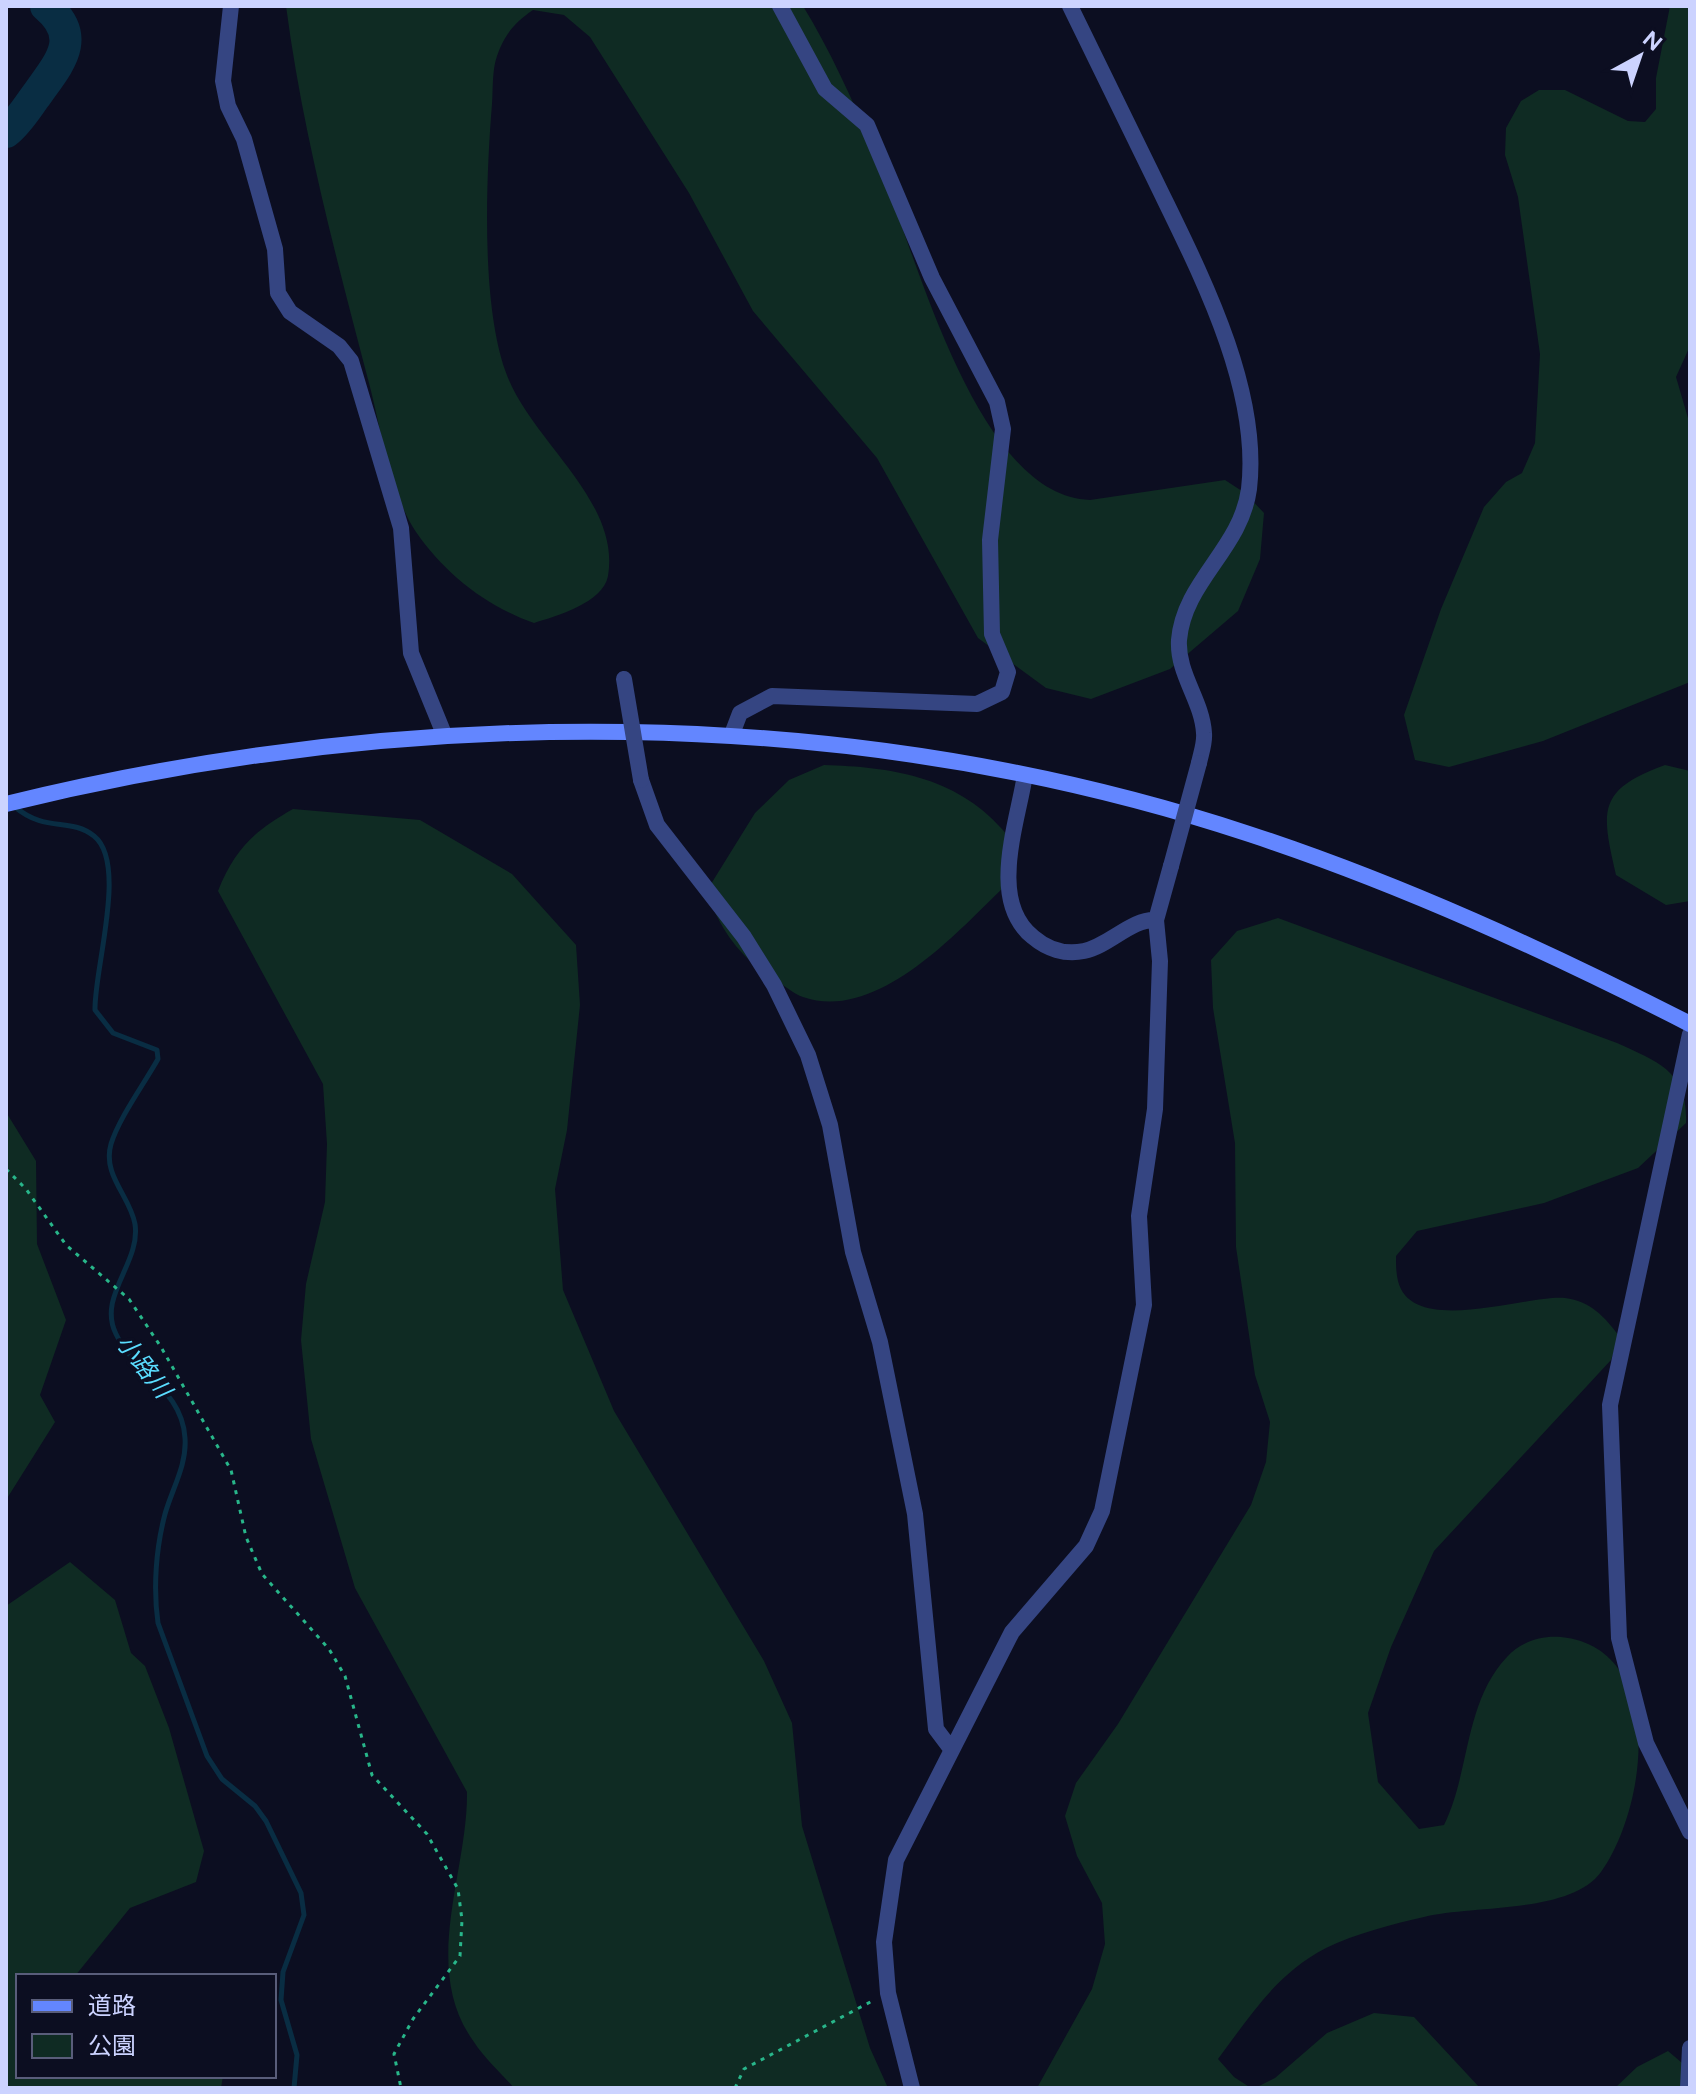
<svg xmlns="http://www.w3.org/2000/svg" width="1696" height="2094" font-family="Figtree,'Noto Sans JP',sans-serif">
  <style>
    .green { fill: #0f2b23 }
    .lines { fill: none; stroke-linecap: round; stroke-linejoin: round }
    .stream { stroke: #092d43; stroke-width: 5 }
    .river { stroke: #092d43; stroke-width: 32 }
    .path { stroke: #28b68a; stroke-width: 3; stroke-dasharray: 4 6; stroke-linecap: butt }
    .street { stroke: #354582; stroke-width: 16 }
    .secondary { stroke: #6386ff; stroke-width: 16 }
    .street-bridge { stroke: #354582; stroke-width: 16 }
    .labels { text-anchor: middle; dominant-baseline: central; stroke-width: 7; stroke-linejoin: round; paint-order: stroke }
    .water-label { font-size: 24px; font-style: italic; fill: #5addff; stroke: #0c0e21 }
  </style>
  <rect width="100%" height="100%" fill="#0c0e21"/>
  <path class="green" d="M 286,6 L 803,6 C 830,50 853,101 873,148 C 912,238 973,497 1090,500 L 1225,480 L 1245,493 L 1264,513 L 1260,559 L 1238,611 L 1170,669 L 1091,699 L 1046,688 L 978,638 L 877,458 L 753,311 L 689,193 L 590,37 L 564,15 L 533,10 C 514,23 505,34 497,56 C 492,70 493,89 492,104 C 486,178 481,300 505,370 C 529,440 621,499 608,576 C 603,603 556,616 534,623 C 486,606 445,574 416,532 C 391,495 381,430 370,387 C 337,261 303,135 286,6 Z
    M 1670,6 L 1690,6 L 1690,346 L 1676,377 L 1690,425 L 1690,682 L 1543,741 L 1449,767 L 1415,760 L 1404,715 L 1441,609 L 1484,507 L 1506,482 L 1522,473 L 1535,443 L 1540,354 L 1518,197 L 1505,155 L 1506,128 L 1521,101 L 1539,90 L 1565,90 L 1628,121 L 1645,122 L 1656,109 L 1656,78 Z
    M 824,765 C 890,767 955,776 1002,829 C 1010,837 1013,853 1016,864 L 1008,883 C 959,930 878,1023 803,997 C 794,994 785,986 777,981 C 738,956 723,933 706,892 L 755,813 L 789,780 Z
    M 1665,765 L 1690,771 L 1690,901 L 1666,905 L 1616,875 C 1601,810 1597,790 1665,765 Z
    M 293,809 L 420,820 L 512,874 L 576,945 L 580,1005 L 567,1130 L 555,1189 L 563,1290 L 614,1411 L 764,1661 L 792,1723 L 802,1826 L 870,2048 L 888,2088 L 514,2088 C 501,2073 485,2059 474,2042 C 420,1968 468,1873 467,1792 L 355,1588 L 311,1439 L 301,1340 L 306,1284 L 325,1202 L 327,1144 L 323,1084 L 218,891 C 235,849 254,831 293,809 Z
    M 1278,918 L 1617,1043 C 1658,1062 1688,1071 1686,1123 L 1638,1168 L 1544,1203 L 1417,1231 L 1396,1256 C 1396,1264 1396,1273 1398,1281 C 1412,1338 1528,1294 1565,1298 C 1590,1301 1605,1317 1619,1336 L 1611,1360 L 1434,1551 L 1391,1647 L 1368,1713 L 1378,1782 L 1419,1829 L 1444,1825 C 1470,1773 1464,1702 1507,1657 C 1520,1642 1542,1635 1561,1637 C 1668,1648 1647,1808 1601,1872 C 1571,1914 1472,1905 1424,1917 C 1393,1924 1354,1934 1326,1948 C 1276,1974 1251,2015 1218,2059 L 1234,2077 L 1251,2088 L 1037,2088 L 1092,1989 L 1105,1944 L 1102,1903 L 1077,1856 L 1065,1816 L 1076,1783 L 1118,1724 L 1251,1505 L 1266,1462 L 1270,1422 L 1255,1375 L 1236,1247 L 1235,1143 L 1213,1008 L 1211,960 L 1237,931 Z
    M 6,1112 L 36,1161 L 37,1244 L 66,1320 L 40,1395 L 55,1422 L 6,1500 Z
    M 70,1562 L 115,1600 L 131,1653 L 145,1666 L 169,1728 L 204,1851 L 196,1882 L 130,1908 L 75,1976 L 18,1976 L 18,2076 L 223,2076 L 221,2088 L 6,2088 L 6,1606 Z
    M 1374,2013 L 1414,2017 L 1480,2088 L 1255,2088 L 1275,2078 L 1327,2033 Z
    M 1668,2051 L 1688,2068 L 1690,2088 L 1615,2088 L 1637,2067 Z"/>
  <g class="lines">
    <path class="stream" d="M 15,807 C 46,833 70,817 94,836 C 128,863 94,969 95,1010 L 113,1033 L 157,1050 L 158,1059 C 144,1084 119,1118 111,1144 C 102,1175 130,1196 135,1224 C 141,1263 97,1296 116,1334 C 135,1374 182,1389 185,1438 C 187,1465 172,1489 165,1514 C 156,1548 153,1588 158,1623 L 207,1756 L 222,1779 L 255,1806 L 266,1821 L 301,1893 L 304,1915 L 283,1972 L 281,2000 L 297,2055 L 294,2088"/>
    <path class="river" d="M 6,132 C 19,122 28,106 38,93 C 60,62 83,37 46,6"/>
    <path class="path" d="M 6,1169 L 26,1189 L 66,1245 L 129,1299 L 161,1347 L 231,1470 L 246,1537 L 262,1574 L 329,1649 L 345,1676 L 372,1775 L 427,1834 L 458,1889 L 462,1920 L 460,1956 L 413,2019 L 394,2054 L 401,2088
      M 735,2088 L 744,2069 L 874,2000"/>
    <path class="street" d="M 231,6 L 223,81 L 228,106 L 244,139 L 275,249 L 278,293 L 290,312 L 339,346 L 351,361 L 401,528 L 411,653 L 444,734
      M 1070,6 C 1098,64 1127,122 1155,180 C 1198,269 1261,387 1249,489 C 1241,549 1184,581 1179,640 C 1177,674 1202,700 1204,733 C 1205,743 1201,753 1199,763
      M 732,734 L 740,713 L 772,696 L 977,704 L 1002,692 L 1008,672 L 992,634 L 990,540 L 1003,429 L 997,402 L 932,278 L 867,125 L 825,89 L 780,6
      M 1025,775 C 1017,825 988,901 1033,937 C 1047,949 1065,955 1084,951 C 1109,946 1132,918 1156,920
      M 641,780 L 657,825 L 744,937 L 774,985 L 808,1055 L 830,1125 L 853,1252 L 880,1342 L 915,1514 L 936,1729 L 951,1749
      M 1690,1034 L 1610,1405 L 1619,1638 L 1646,1743 L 1690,1832
      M 912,2088 L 888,1993 L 884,1942 L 896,1860 L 1012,1632 L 1086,1546 L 1102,1511 L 1144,1305 L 1139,1216 L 1155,1109 L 1160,961 L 1156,920 L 1171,866
      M 1688,2088 L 1690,2048"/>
    <path class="secondary" d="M 6,804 C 413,704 848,702 1249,834 C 1401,884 1547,951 1690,1024"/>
    <path class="street-bridge" d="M 624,679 L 641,780
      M 1171,866 L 1199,763"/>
  </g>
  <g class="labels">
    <g class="water-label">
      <text transform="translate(144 1366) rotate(52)">小路川</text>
    </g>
  </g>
  <rect width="1696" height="2094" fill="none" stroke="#ccd3ff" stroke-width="16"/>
  <rect x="16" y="1974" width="260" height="104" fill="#0c0e21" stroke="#595d7a" stroke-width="2"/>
  <rect x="32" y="2000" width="40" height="12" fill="#6386ff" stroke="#595d7a" stroke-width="2"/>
  <text x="88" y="2014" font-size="24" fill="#ccd3ff">道路</text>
  <rect x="32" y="2034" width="40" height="24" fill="#0f2b23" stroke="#595d7a" stroke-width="2"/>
  <text x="88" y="2054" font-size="24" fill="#ccd3ff">公園</text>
  <g transform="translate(1640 56) rotate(40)" stroke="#0c0e21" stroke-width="6" paint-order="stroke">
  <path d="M0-6L14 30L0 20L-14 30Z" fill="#ccd3ff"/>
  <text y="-12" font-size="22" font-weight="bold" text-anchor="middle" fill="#ccd3ff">N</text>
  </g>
</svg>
